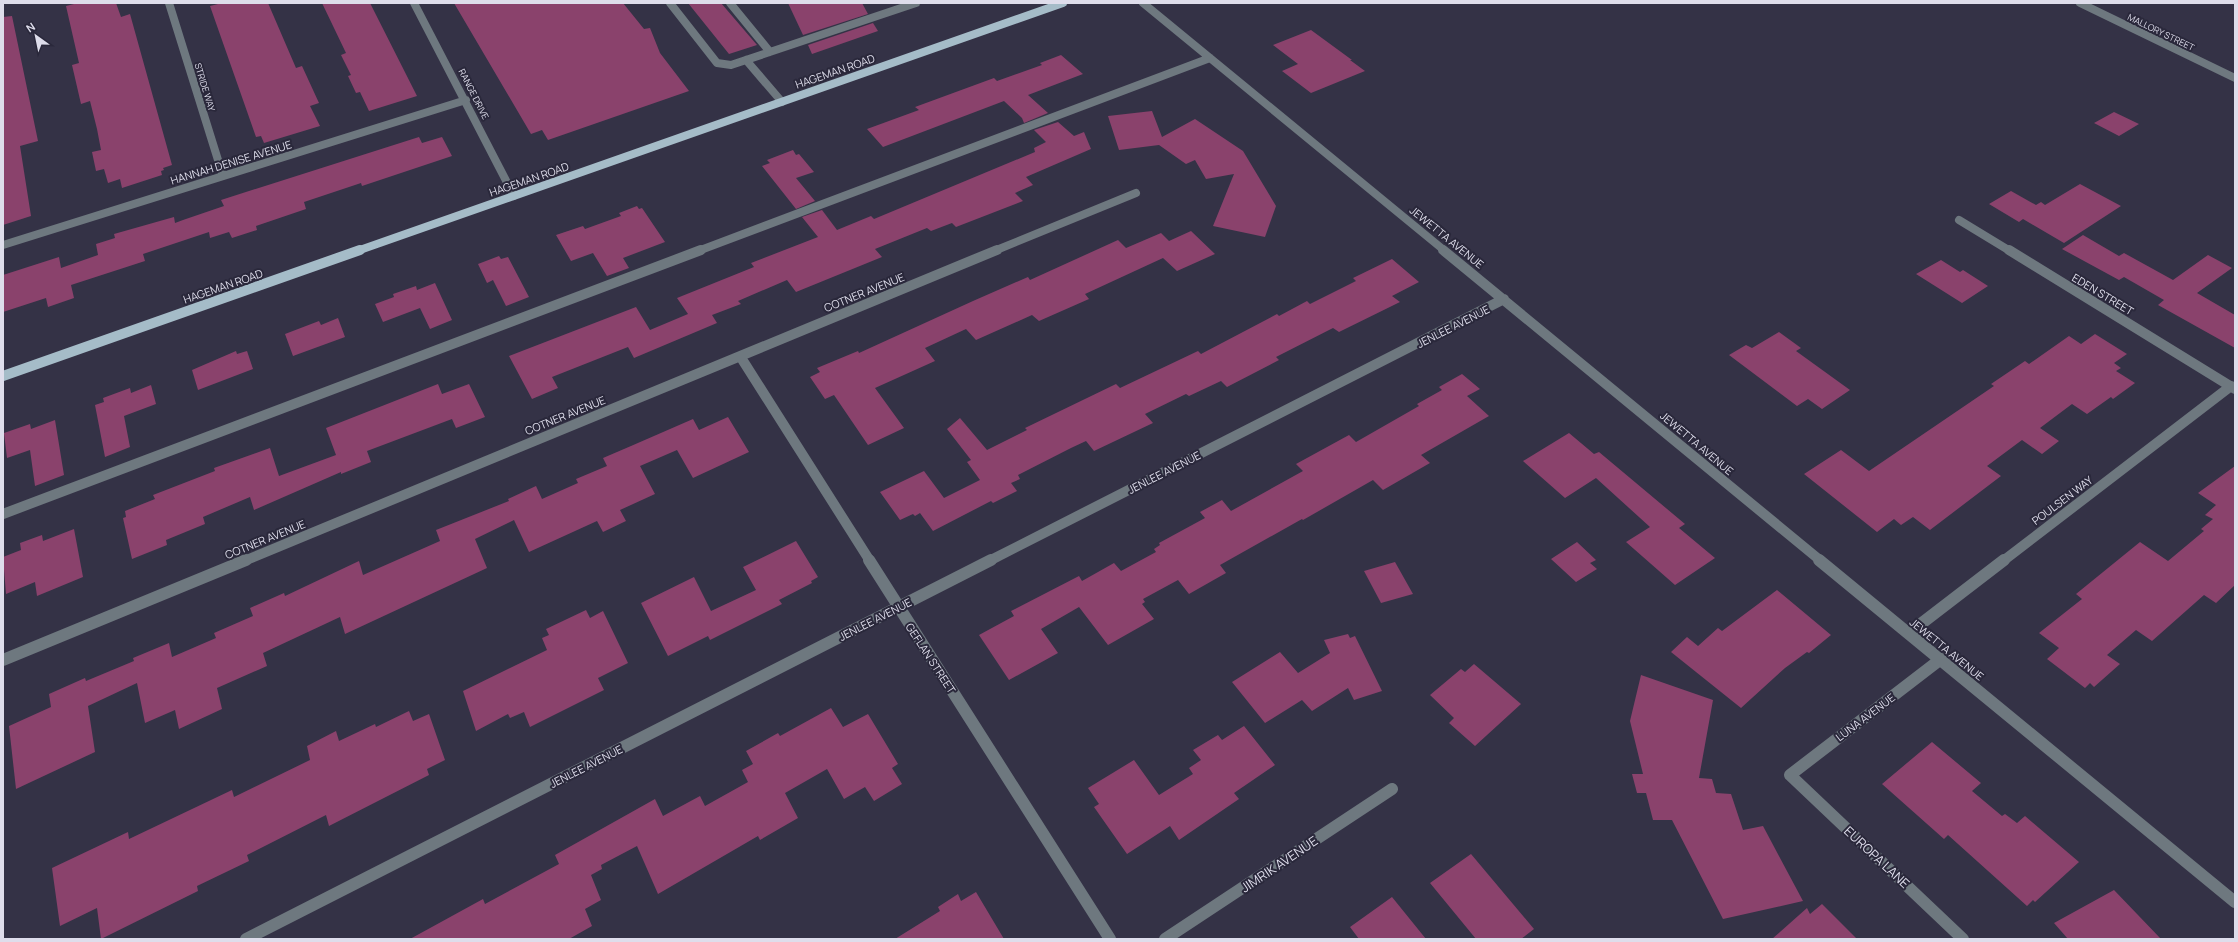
<svg xmlns="http://www.w3.org/2000/svg" width="2238" height="942" font-family="Manrope,sans-serif">
  <style>
    .building { fill: #8a426c }
    .lines { fill: none; stroke-linecap: round; stroke-linejoin: round }
    .minor-far2 { stroke: #6e787f; stroke-width: 8 }
    .minor-far1 { stroke: #6e787f; stroke-width: 10 }
    .minor { stroke: #6e787f; stroke-width: 12 }
    .major-far1 { stroke: #a5bcc8; stroke-width: 8 }
    .major { stroke: #a5bcc8; stroke-width: 10 }
    .labels { text-anchor: middle; dominant-baseline: central; stroke-width: 4; stroke-linejoin: round; paint-order: stroke }
    .far-street-label { font-size: 9px; fill: #deddeb; stroke: #2a283b }
    .street-label { font-size: 11px; fill: #deddeb; stroke: #2a283b }
    .near-street-label { font-size: 13px; fill: #deddeb; stroke: #2a283b }
  </style>
  <rect width="100%" height="100%" fill="#343246"/>
  <path class="building" d="M 78,3 L 116,3 L 121,17 L 130,14 L 172,165 L 163,168 L 164,170 L 161,171 L 162,175 L 122,188 L 120,179 L 108,183 L 104,169 L 96,171 L 92,152 L 101,150 L 97,129 L 90,101 L 81,104 L 72,65 L 79,63 L 66,6 Z
    M 222,3 L 268,3 L 296,68 L 302,66 L 319,103 L 310,106 L 320,126 L 264,143 L 261,136 L 256,137 L 210,6 Z
    M 322,3 L 370,3 L 417,96 L 369,111 L 360,92 L 356,93 L 348,76 L 351,75 L 341,55 L 346,53 Z
    M 454,3 L 623,3 L 644,29 L 650,28 L 660,53 L 689,91 L 548,140 L 542,130 L 531,134 Z
    M 688,3 L 721,3 L 757,45 L 729,54 Z
    M 788,3 L 862,3 L 868,14 L 803,35 Z
    M 12,16 L 38,141 L 20,146 L 31,216 L 3,225 L 3,17 Z
    M 873,23 L 878,31 L 812,54 L 808,45 Z
    M 1311,30 L 1352,60 L 1350,60 L 1365,71 L 1311,93 L 1282,71 L 1298,64 L 1273,45 Z
    M 1061,55 L 1083,74 L 1028,95 L 1048,113 L 1024,123 L 1022,118 L 1004,101 L 883,147 L 867,129 L 919,110 L 915,107 L 994,78 L 997,81 L 1042,65 L 1040,63 Z
    M 1152,111 L 1162,137 L 1195,119 L 1243,151 L 1276,206 L 1265,237 L 1213,226 L 1234,174 L 1206,179 L 1195,160 L 1186,164 L 1159,145 L 1119,150 L 1108,116 Z
    M 2114,112 L 2139,124 L 2119,136 L 2094,123 Z
    M 1058,122 L 1074,136 L 1084,132 L 1091,149 L 1026,177 L 1033,185 L 1015,193 L 1023,201 L 956,227 L 952,223 L 931,231 L 927,228 L 875,249 L 882,257 L 796,292 L 787,280 L 738,301 L 741,304 L 712,315 L 717,323 L 634,358 L 628,347 L 552,377 L 558,388 L 532,399 L 509,356 L 636,307 L 650,330 L 688,314 L 677,298 L 754,267 L 751,263 L 818,237 L 802,217 L 822,210 L 837,230 L 871,216 L 874,219 L 1035,152 L 1034,148 L 1046,142 L 1034,130 Z
    M 419,137 L 422,143 L 442,137 L 452,156 L 362,186 L 361,183 L 304,202 L 306,209 L 256,226 L 257,230 L 232,238 L 229,232 L 210,238 L 209,232 L 143,254 L 145,261 L 71,285 L 74,298 L 48,307 L 46,298 L 3,312 L 3,275 L 59,257 L 61,268 L 98,255 L 96,244 L 115,238 L 114,234 L 174,217 L 175,223 L 183,220 L 224,206 L 221,200 Z
    M 793,150 L 796,155 L 799,154 L 814,172 L 796,178 L 815,201 L 796,209 L 762,166 L 770,163 L 767,160 Z
    M 2080,184 L 2121,206 L 2064,243 L 2023,219 L 2019,222 L 1989,204 L 2011,191 L 2036,205 L 2041,202 L 2045,205 Z
    M 637,206 L 639,209 L 642,208 L 665,242 L 623,258 L 629,268 L 607,276 L 593,253 L 571,261 L 556,235 L 583,226 L 585,229 L 621,216 L 619,213 Z
    M 1191,231 L 1215,254 L 1177,271 L 1163,258 L 1085,294 L 1089,299 L 1039,321 L 1032,315 L 976,340 L 966,329 L 925,348 L 935,361 L 875,388 L 904,428 L 868,445 L 834,395 L 825,399 L 810,377 L 820,372 L 817,368 L 858,351 L 859,353 L 973,301 L 1028,277 L 1030,280 L 1118,240 L 1126,248 L 1161,233 L 1169,241 Z
    M 2083,235 L 2119,256 L 2124,253 L 2173,280 L 2208,255 L 2232,268 L 2197,293 L 2235,315 L 2235,348 L 2158,305 L 2164,300 L 2124,277 L 2119,280 L 2062,249 Z
    M 499,256 L 501,259 L 508,257 L 529,297 L 506,306 L 493,280 L 487,283 L 478,264 Z
    M 1392,259 L 1419,282 L 1392,296 L 1400,302 L 1339,332 L 1333,328 L 1276,357 L 1279,360 L 1227,387 L 1221,381 L 1189,396 L 1186,394 L 1145,414 L 1153,423 L 1094,451 L 1086,441 L 1071,448 L 1018,475 L 1020,479 L 1011,483 L 1017,491 L 993,503 L 991,501 L 933,531 L 920,513 L 915,516 L 913,514 L 900,520 L 880,492 L 924,471 L 944,498 L 980,480 L 967,462 L 971,460 L 947,429 L 960,418 L 987,450 L 1027,430 L 1025,428 L 1116,384 L 1120,388 L 1198,351 L 1201,354 L 1277,314 L 1279,316 L 1307,301 L 1310,304 L 1356,281 L 1353,278 Z
    M 1941,260 L 1960,272 L 1963,270 L 1988,286 L 1962,303 L 1916,274 Z
    M 435,283 L 452,320 L 430,329 L 420,308 L 383,322 L 375,304 L 394,297 L 393,294 L 416,286 L 417,290 Z
    M 338,318 L 345,337 L 293,356 L 285,334 L 319,321 L 321,325 Z
    M 1779,332 L 1801,348 L 1796,351 L 1850,390 L 1822,409 L 1808,399 L 1797,406 L 1729,355 L 1746,345 L 1752,348 Z
    M 2095,334 L 2127,354 L 2114,363 L 2121,368 L 2116,371 L 2135,383 L 2113,399 L 2111,397 L 2087,414 L 2072,404 L 2040,428 L 2059,441 L 2042,454 L 2022,440 L 1987,466 L 2001,476 L 1930,530 L 1913,517 L 1901,525 L 1894,519 L 1877,532 L 1804,474 L 1841,450 L 1869,471 L 1994,386 L 1991,384 L 2025,361 L 2029,364 L 2069,336 L 2081,344 Z
    M 236,351 L 237,354 L 247,351 L 253,369 L 198,390 L 192,370 Z
    M 1462,374 L 1480,389 L 1467,396 L 1489,416 L 1421,455 L 1430,463 L 1383,490 L 1373,480 L 1303,520 L 1302,519 L 1220,565 L 1226,573 L 1189,594 L 1178,580 L 1143,599 L 1145,602 L 1142,604 L 1154,619 L 1108,645 L 1079,607 L 1041,629 L 1058,653 L 1009,680 L 979,635 L 1014,616 L 1011,611 L 1079,576 L 1082,581 L 1114,563 L 1121,571 L 1156,552 L 1154,549 L 1160,545 L 1159,543 L 1205,518 L 1200,512 L 1222,500 L 1231,511 L 1303,471 L 1296,464 L 1349,435 L 1356,442 L 1419,406 L 1417,404 L 1442,390 L 1439,387 Z
    M 438,384 L 442,394 L 469,384 L 485,417 L 456,428 L 452,419 L 367,451 L 371,462 L 341,474 L 341,472 L 254,510 L 250,497 L 203,517 L 205,524 L 166,540 L 167,545 L 132,559 L 123,518 L 126,517 L 125,511 L 155,499 L 153,495 L 215,471 L 214,468 L 270,448 L 279,476 L 336,455 L 326,428 Z
    M 151,385 L 156,404 L 124,416 L 130,447 L 105,457 L 95,405 L 104,402 L 103,398 L 130,388 L 131,393 Z
    M 728,417 L 749,452 L 693,478 L 677,450 L 640,466 L 655,494 L 620,510 L 626,521 L 603,532 L 597,521 L 529,552 L 514,520 L 475,539 L 487,568 L 345,634 L 340,617 L 263,653 L 267,666 L 217,688 L 222,709 L 179,729 L 175,710 L 145,723 L 137,683 L 88,706 L 95,752 L 16,789 L 9,726 L 51,707 L 49,694 L 85,678 L 86,681 L 134,661 L 133,658 L 169,643 L 172,657 L 216,638 L 214,633 L 253,616 L 250,608 L 284,593 L 285,596 L 359,561 L 363,575 L 440,541 L 436,530 L 509,501 L 508,499 L 536,486 L 542,499 L 578,483 L 576,479 L 607,466 L 603,458 L 631,446 L 693,419 L 699,430 Z
    M 55,420 L 64,475 L 35,486 L 30,450 L 7,458 L 4,433 L 30,424 L 31,429 Z
    M 1569,433 L 1594,454 L 1599,452 L 1685,524 L 1679,528 L 1715,558 L 1675,585 L 1626,542 L 1650,527 L 1596,478 L 1565,498 L 1523,461 Z
    M 2235,466 L 2235,585 L 2216,603 L 2204,595 L 2152,641 L 2136,630 L 2107,655 L 2120,664 L 2094,687 L 2090,683 L 2085,688 L 2047,659 L 2059,648 L 2039,633 L 2082,599 L 2076,594 L 2140,542 L 2168,561 L 2204,531 L 2201,529 L 2213,519 L 2205,515 L 2216,505 L 2198,493 Z
    M 74,529 L 83,577 L 37,596 L 35,582 L 6,594 L 3,557 L 21,550 L 20,543 L 42,535 L 43,541 Z
    M 796,541 L 818,577 L 811,581 L 812,583 L 779,600 L 782,604 L 710,640 L 708,636 L 668,656 L 641,603 L 694,577 L 711,611 L 756,590 L 743,567 Z
    M 1577,542 L 1596,560 L 1590,563 L 1597,569 L 1576,582 L 1551,559 Z
    M 1395,562 L 1413,594 L 1381,603 L 1364,571 Z
    M 1777,590 L 1831,635 L 1809,653 L 1807,652 L 1785,668 L 1741,708 L 1671,652 L 1687,637 L 1698,646 L 1718,628 L 1722,631 Z
    M 586,610 L 590,618 L 603,611 L 628,663 L 598,678 L 604,690 L 530,727 L 524,712 L 510,718 L 508,714 L 476,731 L 463,691 L 547,650 L 542,638 L 549,635 L 546,629 Z
    M 1348,634 L 1350,638 L 1355,636 L 1382,691 L 1354,700 L 1348,688 L 1312,711 L 1302,700 L 1265,723 L 1232,682 L 1280,652 L 1298,673 L 1330,653 L 1324,640 Z
    M 1474,664 L 1521,704 L 1475,746 L 1449,723 L 1454,718 L 1430,695 L 1461,669 L 1465,672 Z
    M 1641,675 L 1713,700 L 1699,778 L 1712,779 L 1716,793 L 1731,794 L 1743,830 L 1763,826 L 1803,901 L 1723,919 L 1672,820 L 1653,820 L 1646,793 L 1637,793 L 1632,774 L 1643,774 L 1630,721 Z
    M 831,708 L 843,727 L 868,714 L 898,764 L 892,768 L 902,784 L 874,801 L 865,787 L 844,799 L 827,769 L 785,793 L 798,818 L 760,840 L 758,836 L 658,894 L 637,846 L 601,865 L 602,869 L 591,875 L 601,900 L 585,909 L 592,926 L 569,939 L 410,939 L 483,899 L 485,904 L 559,864 L 555,855 L 655,799 L 663,816 L 700,796 L 705,806 L 748,782 L 742,770 L 753,764 L 746,751 L 778,733 L 780,736 Z
    M 409,711 L 413,721 L 429,714 L 445,760 L 427,769 L 429,775 L 329,826 L 326,815 L 247,855 L 249,861 L 197,886 L 198,891 L 101,939 L 97,908 L 60,926 L 52,868 L 128,832 L 129,839 L 232,790 L 234,797 L 310,760 L 307,746 L 336,731 L 339,741 L 375,724 L 376,727 Z
    M 1244,726 L 1275,765 L 1234,793 L 1239,799 L 1179,840 L 1170,826 L 1127,854 L 1094,807 L 1099,804 L 1088,788 L 1134,760 L 1159,795 L 1193,774 L 1189,768 L 1201,760 L 1193,750 L 1218,735 L 1222,740 Z
    M 1932,742 L 1981,783 L 1972,791 L 2002,816 L 2005,814 L 2017,823 L 2025,816 L 2079,862 L 2035,902 L 2033,900 L 2027,906 L 1948,835 L 1944,839 L 1882,784 Z
    M 1471,854 L 1534,929 L 1521,939 L 1476,939 L 1430,883 Z
    M 2114,890 L 2161,939 L 2068,939 L 2054,923 Z
    M 976,892 L 1004,939 L 895,939 L 940,911 L 938,907 L 958,894 L 961,901 Z
    M 1392,897 L 1426,939 L 1359,939 L 1350,927 Z
    M 1822,904 L 1857,939 L 1772,939 L 1807,908 L 1810,914 Z"/>
  <g class="lines">
    <path class="minor-far2" d="M 169,3 L 223,176
      M 414,3 L 514,196
      M 670,3 L 717,63 L 731,65 L 916,3
      M 730,3 L 770,52
      M 1143,3 L 1445,251
      M 2080,3 L 2235,78
      M 746,60 L 782,102
      M 1959,220 L 2010,251
      M 3,245 L 466,100
      M 698,251 L 1210,58
      M 994,251 L 1136,193"/>
    <path class="minor-far1" d="M 1443,250 L 1821,561
      M 2009,250 L 2235,389
      M 740,356 L 870,561
      M 3,514 L 701,250
      M 244,561 L 997,250
      M 989,561 L 1504,299
      M 2003,561 L 2231,386"/>
    <path class="minor" d="M 869,560 L 1110,939
      M 1819,560 L 2235,902
      M 1909,633 L 2004,560
      M 1941,659 L 1790,775 L 1963,939
      M 3,660 L 246,560
      M 246,939 L 991,560
      M 1165,939 L 1392,789"/>
    <path class="major-far1" d="M 357,251 L 1063,3"/>
    <path class="major" d="M 3,376 L 360,250"/>
  </g>
  <g class="labels">
    <g class="far-street-label">
      <text transform="translate(2161 32) rotate(26)">MALLORY STREET</text>
      <text transform="translate(205 87) rotate(73)">STRIDE WAY</text>
      <text transform="translate(474 94) rotate(63)">RANGE DRIVE</text>
    </g>
    <g class="street-label">
      <text transform="translate(835 71) rotate(-19)">HAGEMAN ROAD</text>
      <text transform="translate(231 162) rotate(-17)">HANNAH DENISE AVENUE</text>
      <text transform="translate(529 179) rotate(-19)">HAGEMAN ROAD</text>
      <text transform="translate(1447 237) rotate(39)">JEWETTA AVENUE</text>
      <text transform="translate(223 286) rotate(-19)">HAGEMAN ROAD</text>
      <text transform="translate(864 292) rotate(-22)">COTNER AVENUE</text>
      <text transform="translate(2103 294) rotate(31)">EDEN STREET</text>
      <text transform="translate(1453 326) rotate(-27)">JENLEE AVENUE</text>
      <text transform="translate(565 415) rotate(-22)">COTNER AVENUE</text>
      <text transform="translate(1697 443) rotate(40)">JEWETTA AVENUE</text>
      <text transform="translate(1164 472) rotate(-27)">JENLEE AVENUE</text>
      <text transform="translate(2062 500) rotate(-37)">POULSEN WAY</text>
      <text transform="translate(265 539) rotate(-22)">COTNER AVENUE</text>
      <text transform="translate(875 619) rotate(-27)">JENLEE AVENUE</text>
      <text transform="translate(1947 649) rotate(39)">JEWETTA AVENUE</text>
      <text transform="translate(931 658) rotate(57)">GEFLAN STREET</text>
      <text transform="translate(1865 717) rotate(-37)">LUNA AVENUE</text>
      <text transform="translate(586 766) rotate(-27)">JENLEE AVENUE</text>
    </g>
    <g class="near-street-label">
      <text transform="translate(1877 857) rotate(43)">EUROPA LANE</text>
      <text transform="translate(1279 864) rotate(-34)">JIMRIK AVENUE</text>
    </g>
  </g>
  <rect width="2238" height="942" fill="none" stroke="#deddeb" stroke-width="8"/>
  <g transform="translate(36 36) rotate(327)" stroke="#2a283b" stroke-width="3" paint-order="stroke">
  <path d="M0-3L7 15L0 10L-7 15Z" fill="#deddeb"/>
  <text y="-6" font-size="11" font-weight="bold" text-anchor="middle" fill="#deddeb">N</text>
  </g>
</svg>
